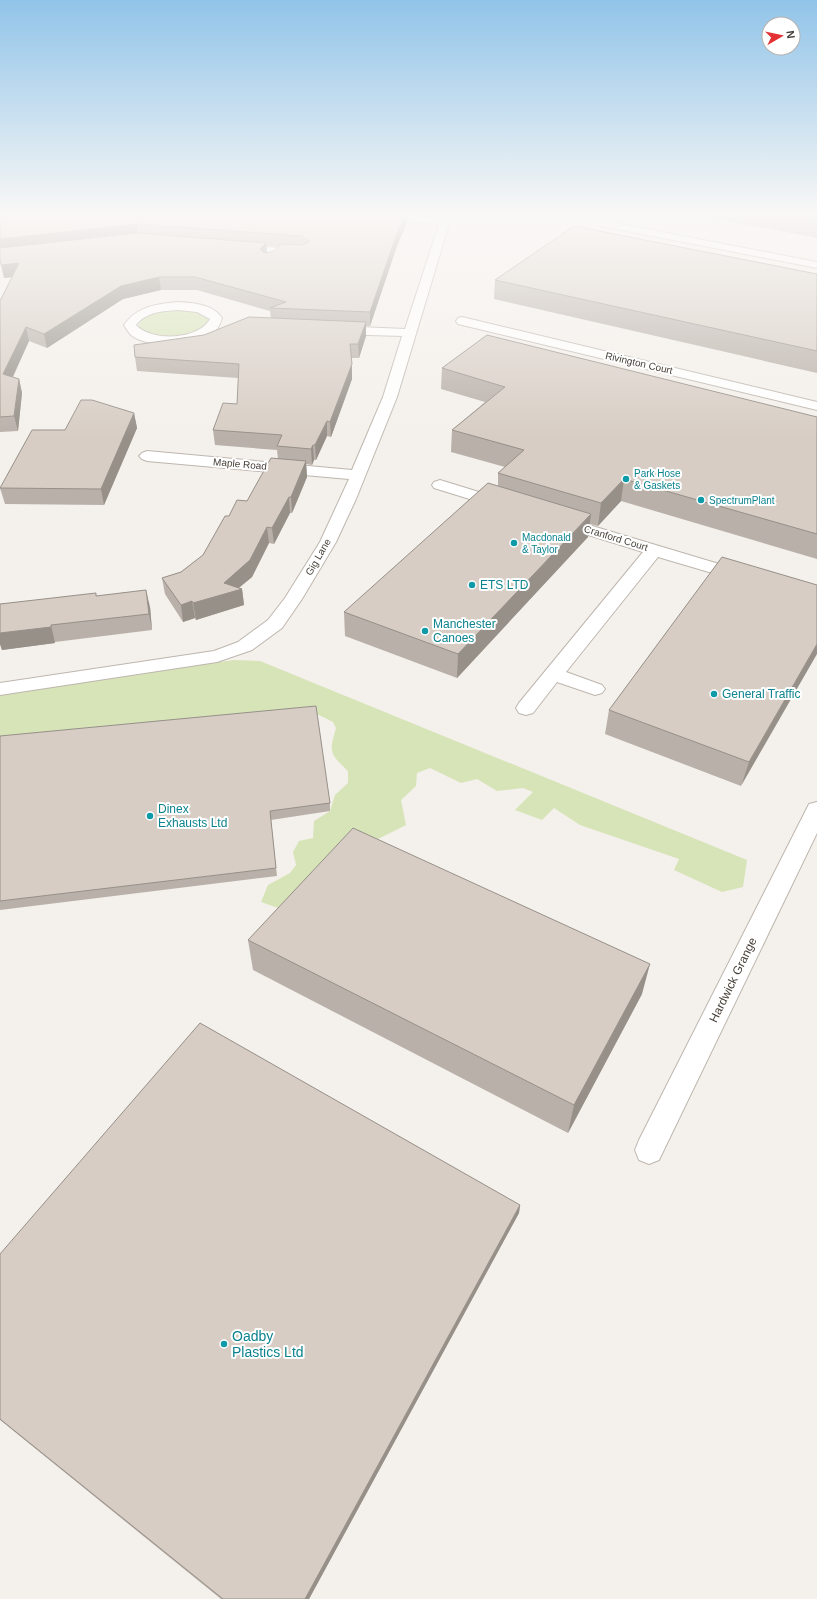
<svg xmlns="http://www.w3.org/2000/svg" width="817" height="1599" font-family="Arial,sans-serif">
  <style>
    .green { fill: #d7e4b8 }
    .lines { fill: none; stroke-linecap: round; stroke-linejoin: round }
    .minor-casing { stroke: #beb6ae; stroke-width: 2 }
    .minor { fill: #fff; fill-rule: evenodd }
    .wall { fill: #b9b0a9; fill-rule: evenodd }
    .shaded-wall { fill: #969089 }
    .building { fill: #d7cdc4; stroke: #969089 }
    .culture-dot { fill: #0f9aa8; stroke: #fff; stroke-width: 1.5 }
    .labels { text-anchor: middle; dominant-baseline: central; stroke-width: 4; stroke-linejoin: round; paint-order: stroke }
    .far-street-label { font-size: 10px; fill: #474039; stroke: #fff }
    .far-culture-label { font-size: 10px; fill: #0d838f; stroke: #fff; text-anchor: start }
    .culture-label { font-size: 12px; fill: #0d838f; stroke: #fff; text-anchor: start }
    .street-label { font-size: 12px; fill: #474039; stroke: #fff }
    .near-culture-label { font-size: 14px; fill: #0d838f; stroke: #fff; text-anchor: start }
  </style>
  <rect width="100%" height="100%" fill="#f4f0eb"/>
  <path class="green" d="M 170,309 C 182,310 202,308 209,320 L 207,324 C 203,327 198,331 194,333 C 179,339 150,340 139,327 C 139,313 160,312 170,309 Z
    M 189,658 L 206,664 L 234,660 L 260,661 L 747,860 L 743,887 L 722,892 L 674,870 L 679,859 L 580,825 L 554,808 L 542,820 L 515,810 L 533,792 L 523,788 L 497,791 L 477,779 L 461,783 L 430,768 L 417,773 L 416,786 L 401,800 L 406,825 L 360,848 L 295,914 L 261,902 L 268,885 L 290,873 L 296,865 L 293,852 L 299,841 L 313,838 L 314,821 L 330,811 L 335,795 L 348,783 L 348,771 C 329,753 329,752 336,728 L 333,722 L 317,714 L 0,745 L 0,692 L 144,674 L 164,661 Z"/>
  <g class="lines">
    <g class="minor-casing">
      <path id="minor" d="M 343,214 L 395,214 L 441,218 L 442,214 L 452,214 L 397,397 L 356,499 L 336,542 L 302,599 L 282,628 L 252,650 L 217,662 L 0,695 L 0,683 L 214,651 L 238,642 L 268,620 L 285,598 L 320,542 L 349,479 L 147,461 L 142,459 L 139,456 L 142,453 L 147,451 L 352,470 L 383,397 L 402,336 L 336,334 L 332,333 L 330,330 L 332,327 L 336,326 L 405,329 L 439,224 L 348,217 Z
        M 605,221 L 817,262 L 817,268 L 601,226 L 600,224 Z
        M 237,245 L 278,248 L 284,251 L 278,254 L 233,250 L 232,248 L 233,246 Z
        M 178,302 C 193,303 213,304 222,318 C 221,322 219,326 217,329 C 201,345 149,350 131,335 C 128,332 126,328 124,325 C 137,306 157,304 178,302 ZM 178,310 L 197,312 L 210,319 C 199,340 151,342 136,325 C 146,312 163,311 178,310 Z
        M 462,317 L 817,402 L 817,410 L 458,324 L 456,321 L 458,318 Z
        M 440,480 L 508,501 L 510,504 L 508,507 L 502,509 L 434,488 L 432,485 L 434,482 Z
        M 559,516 L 749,573 L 752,577 L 749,581 L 743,582 L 658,557 L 566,672 L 602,685 L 605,689 L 602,693 L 595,695 L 557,682 L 533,713 L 526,715 L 519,713 L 516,708 L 519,703 L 643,552 L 553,524 L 551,521 L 553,518 Z
        M 817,802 L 817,833 L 659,1160 L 649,1164 L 639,1160 L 635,1150 L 639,1140 L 806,810 L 809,804 Z"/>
    </g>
    <use href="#minor" class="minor"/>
  </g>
  <path class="wall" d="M 0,214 L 407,223 L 397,246 L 370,326 L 366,326 L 366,336 L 359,358 L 351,358 L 352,379 L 331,437 L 327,436 L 316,460 L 314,460 L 312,465 L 306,464 L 307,477 L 292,513 L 290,513 L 274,544 L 269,543 L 252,577 L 239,588 L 242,589 L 244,605 L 196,620 L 195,618 L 183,622 L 165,594 L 162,578 L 181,572 L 203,555 L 229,516 L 247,501 L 278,459 L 277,450 L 215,445 L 213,430 L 237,404 L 238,378 L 137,371 L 135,357 L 204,335 L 271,318 L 270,311 L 197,290 L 161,290 L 123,299 L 47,348 L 29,341 L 13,377 L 19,379 L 22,393 L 18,431 L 0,432 L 0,301 L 12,277 L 4,278 ZM 266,246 L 278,247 L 274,251 L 267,253 Z
    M 691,214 L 817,214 L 817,238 Z
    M 817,274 L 817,373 L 494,299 L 495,280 Z
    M 442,368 L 817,417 L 817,559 L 621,501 L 598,526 L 590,524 L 588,537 L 457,678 L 345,636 L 344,612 L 498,486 L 498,473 L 505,467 L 451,452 L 452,430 L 485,402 L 441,389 Z
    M 134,413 L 137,428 L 104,505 L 5,504 L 0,488 L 65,430 Z
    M 817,585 L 741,786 L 605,734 L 609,710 Z
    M 97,596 L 150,607 L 152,630 L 55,642 L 55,643 L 2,650 L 0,644 L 0,604 Z
    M 0,736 L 330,803 L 330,811 L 271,820 L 277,876 L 0,910 Z
    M 248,940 L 642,994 L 568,1133 L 253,970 Z
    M 520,1205 L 519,1213 L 309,1599 L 221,1599 L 0,1420 L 0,1254 Z"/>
  <path class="shaded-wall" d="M 406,214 L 407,214 L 407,223 L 397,246 L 370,326 L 370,312 L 397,233 Z
    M 137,224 L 139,236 L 0,252 L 0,239 Z
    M 266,243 L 267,255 L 262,262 L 260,249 Z
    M 19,263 L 22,276 L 4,278 L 1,265 Z
    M 159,277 L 161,290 L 123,299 L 47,348 L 44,334 L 121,286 Z
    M 366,322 L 366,336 L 359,358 L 358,344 Z
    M 26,327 L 29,341 L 7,389 L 3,374 Z
    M 352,364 L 352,379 L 331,437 L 330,422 Z
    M 19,379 L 22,393 L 18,431 L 14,416 Z
    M 134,413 L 137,428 L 104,505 L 101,489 Z
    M 327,421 L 327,436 L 316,460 L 315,445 Z
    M 313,445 L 314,460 L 312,465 L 311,449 Z
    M 306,461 L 307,477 L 292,513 L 291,497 Z
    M 624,479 L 621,501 L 598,526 L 601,503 Z
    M 289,497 L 290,513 L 274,544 L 272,528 Z
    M 591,514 L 588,537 L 457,678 L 458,654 Z
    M 267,527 L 269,543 L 252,577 L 236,590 L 242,589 L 244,605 L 196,620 L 193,603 L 224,583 Z
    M 146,590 L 150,607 L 152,630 L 149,614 Z
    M 192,601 L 195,618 L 183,622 L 181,605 Z
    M 51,625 L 55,643 L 2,650 L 0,644 L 0,633 Z
    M 817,644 L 817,654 L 741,786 L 749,762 Z
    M 650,964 L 642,994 L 568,1133 L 574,1105 Z
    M 520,1205 L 519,1213 L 309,1599 L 305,1599 Z"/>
  <path class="building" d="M 0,214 L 406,214 L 397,233 L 370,312 L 270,308 L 286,302 L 195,277 L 159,277 L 121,286 L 44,334 L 26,327 L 3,374 L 19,379 L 14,416 L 0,417 L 0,301 L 19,263 L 1,265 L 0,259 L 0,248 L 137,233 L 266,243 L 260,249 L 263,252 L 266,253 L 274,251 L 281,244 L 302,245 L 310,241 L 302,236 L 137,224 L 0,239 Z
    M 790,214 L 817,214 L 817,219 Z
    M 574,226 L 817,274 L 817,351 L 495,280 Z
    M 249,317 L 366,322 L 358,344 L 350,344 L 352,364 L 330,422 L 327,421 L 315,445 L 313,445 L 311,449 L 277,446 L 282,435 L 213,430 L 223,403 L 237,404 L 239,364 L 135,357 L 134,345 L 204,335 Z
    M 487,335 L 817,417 L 817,534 L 624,479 L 601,503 L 498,473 L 524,450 L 452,430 L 505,387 L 442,368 Z
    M 81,400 L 92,400 L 134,413 L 101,489 L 0,488 L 32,430 L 65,430 Z
    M 271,458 L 306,461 L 291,497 L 289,497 L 272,528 L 267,527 L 250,560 L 224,583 L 242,589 L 193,603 L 192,601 L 181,605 L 162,578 L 181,572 L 203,555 L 225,516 L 229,516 L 237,500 L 247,501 Z
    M 488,483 L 591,514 L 458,654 L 344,612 Z
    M 722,557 L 817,585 L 817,644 L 749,762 L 609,710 Z
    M 146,590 L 149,614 L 51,625 L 51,627 L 0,633 L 0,604 L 96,593 L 96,596 Z
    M 316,706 L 330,803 L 270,811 L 276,868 L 0,901 L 0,736 Z
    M 353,828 L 650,964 L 574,1105 L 248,940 Z
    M 200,1023 L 520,1205 L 305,1599 L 223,1599 L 0,1419 L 0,1254 Z"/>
  <linearGradient id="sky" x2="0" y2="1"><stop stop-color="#91c4e9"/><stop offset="0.49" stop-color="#faf8f6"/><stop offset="1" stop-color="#faf8f6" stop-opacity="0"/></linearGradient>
  <rect width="817" height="438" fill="url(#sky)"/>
  <g class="culture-dot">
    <circle cx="626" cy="479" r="4"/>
    <circle cx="701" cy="500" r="4"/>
    <circle cx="514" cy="543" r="4"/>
    <circle cx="472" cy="585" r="4"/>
    <circle cx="425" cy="631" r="4"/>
    <circle cx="714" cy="694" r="4"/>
    <circle cx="150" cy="816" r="4"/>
    <circle cx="224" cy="1344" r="4"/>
  </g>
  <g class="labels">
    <g class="far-street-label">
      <text transform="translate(639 363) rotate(13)">Rivington Court</text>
      <text transform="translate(240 464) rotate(5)">Maple Road</text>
      <text transform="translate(616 538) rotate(17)">Cranford Court</text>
      <text transform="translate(318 557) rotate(-60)">Gig Lane</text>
    </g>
    <g class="far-culture-label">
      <text x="634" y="473">Park Hose<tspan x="634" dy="12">&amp; Gaskets</tspan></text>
      <text x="709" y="500">SpectrumPlant</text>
      <text x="522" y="537">Macdonald<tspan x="522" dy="12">&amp; Taylor</tspan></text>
    </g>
    <g class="culture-label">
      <text x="480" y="585">ETS LTD</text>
      <text x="433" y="624">Manchester<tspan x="433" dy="14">Canoes</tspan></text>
      <text x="722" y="694">General Traffic</text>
      <text x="158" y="809">Dinex<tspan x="158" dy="14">Exhausts Ltd</tspan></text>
    </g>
    <g class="street-label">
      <text transform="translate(733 980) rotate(-64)">Hardwick Grange</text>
    </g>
    <g class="near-culture-label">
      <text x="232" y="1336">Oadby<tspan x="232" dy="16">Plastics Ltd</tspan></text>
    </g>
  </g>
  <g transform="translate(781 36) rotate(81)"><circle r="19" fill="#ffffff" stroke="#b5b3b0"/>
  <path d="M0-3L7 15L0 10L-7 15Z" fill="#e43134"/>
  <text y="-6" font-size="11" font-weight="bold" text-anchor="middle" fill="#474039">N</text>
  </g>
</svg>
